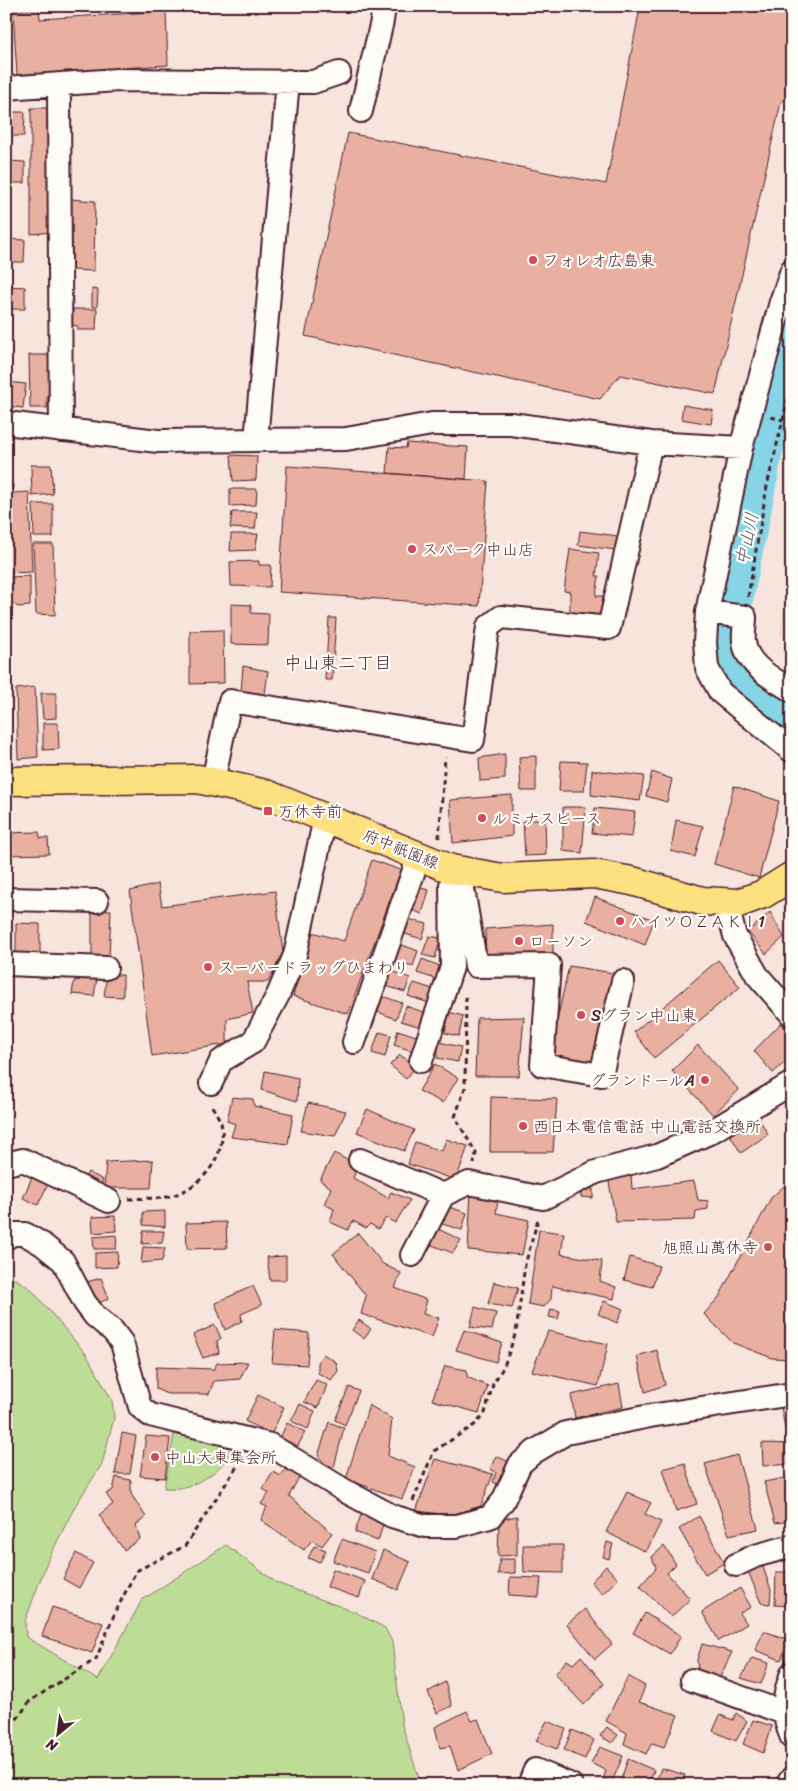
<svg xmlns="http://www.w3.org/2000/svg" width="798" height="1791" font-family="Sriracha,'Klee One',sans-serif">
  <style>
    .built { fill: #f3d5cb }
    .green { fill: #bddd97; stroke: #847e61 }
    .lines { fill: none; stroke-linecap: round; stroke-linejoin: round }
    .river { stroke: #86d4e5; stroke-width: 38 }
    .building { fill: #e9b0a1; stroke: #4a1f2b }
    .minor-casing { stroke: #4a1f2b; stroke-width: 26 }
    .major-casing { stroke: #4a1f2b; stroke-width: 31 }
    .path { stroke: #4a1f2b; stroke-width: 3; stroke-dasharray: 5 4; stroke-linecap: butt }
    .minor { stroke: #fdfcf7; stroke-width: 22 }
    .major { stroke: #fde080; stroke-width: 28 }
    .poi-dot { fill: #d1495b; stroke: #fdfcf7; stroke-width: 2 }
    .labels { text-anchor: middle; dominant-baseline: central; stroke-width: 4.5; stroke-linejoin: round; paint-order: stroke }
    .poi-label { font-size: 16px; fill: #4a1f2b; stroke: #fdfcf7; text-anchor: start }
    .street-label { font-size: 16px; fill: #4a1f2b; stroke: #fdfcf7 }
    .water-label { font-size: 18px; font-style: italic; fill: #5c5563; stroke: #fdfcf7 }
    .neighbourhood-label { font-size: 18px; fill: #4a1f2b; stroke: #fdfcf7 }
  </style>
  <rect width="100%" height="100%" fill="#f7e5dd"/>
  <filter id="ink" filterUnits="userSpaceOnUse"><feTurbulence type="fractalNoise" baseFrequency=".02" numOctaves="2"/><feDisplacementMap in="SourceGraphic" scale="10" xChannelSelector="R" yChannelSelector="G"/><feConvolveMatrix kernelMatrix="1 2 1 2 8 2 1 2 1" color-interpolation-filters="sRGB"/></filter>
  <g filter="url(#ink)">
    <path class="built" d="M 792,552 L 792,646 L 780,634 Z"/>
    <path class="green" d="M 16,1279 L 31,1289 L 86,1354 L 112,1400 L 114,1418 L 102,1464 L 75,1506 L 47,1562 L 25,1621 L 26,1637 L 98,1680 L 142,1600 L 226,1545 L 277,1583 L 355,1612 L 385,1628 L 392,1642 L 402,1725 L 421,1785 L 6,1785 L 6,1281 Z
      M 174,1434 L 226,1445 L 229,1452 C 224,1469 201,1483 184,1487 C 178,1489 170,1488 164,1488 Z"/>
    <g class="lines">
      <path class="river" d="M 792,343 L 777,387 L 728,629 L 730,649 L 751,681 L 792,710"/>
    </g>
    <path class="building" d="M 634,6 L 792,6 L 792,94 L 781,102 L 715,394 L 620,375 L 600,399 L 305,336 L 348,133 L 606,184 L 639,13 Z
      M 39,9 L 40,19 L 166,11 L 168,65 L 17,75 L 13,10 Z
      M 31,108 L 54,108 L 54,232 L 31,234 Z
      M 6,112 L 25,112 L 24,136 L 7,136 L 6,139 Z
      M 6,161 L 25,162 L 25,183 L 6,183 Z
      M 71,199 L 95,201 L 94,271 L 72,270 Z
      M 7,239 L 25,240 L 24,262 L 8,262 L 9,265 L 6,265 Z
      M 6,286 L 25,287 L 25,309 L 6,309 Z
      M 92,289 L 98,290 L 97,307 L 92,307 Z
      M 73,309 L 97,309 L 96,330 L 78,330 L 78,326 L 72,325 Z
      M 29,355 L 55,355 L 50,396 L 47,397 L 47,408 L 30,408 Z
      M 6,382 L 26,384 L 23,408 L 6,406 Z
      M 683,405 L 713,410 L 711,424 L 681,419 Z
      M 407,443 L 468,447 L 466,479 L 387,473 L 389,447 L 406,448 Z
      M 231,455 L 257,456 L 256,480 L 233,481 Z
      M 31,465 L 51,465 L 53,494 L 32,496 Z
      M 287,466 L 488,481 L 479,606 L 279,592 Z
      M 6,485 L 13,485 L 13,493 L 29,492 L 32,572 L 6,573 Z
      M 230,489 L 257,489 L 256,505 L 230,506 Z
      M 33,504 L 53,504 L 53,537 L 34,537 Z
      M 232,512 L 257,512 L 255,529 L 230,528 Z
      M 580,531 L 618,536 L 616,550 L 578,545 Z
      M 231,534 L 258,534 L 255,550 L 230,551 Z
      M 33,544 L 53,544 L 55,615 L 36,614 Z
      M 570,549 L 599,553 L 596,576 L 599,576 L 596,596 L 603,596 L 600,616 L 570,612 L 570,592 L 564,591 Z
      M 259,561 L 259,565 L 271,565 L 270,587 L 231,586 L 230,562 Z
      M 30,576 L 30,606 L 18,607 L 10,601 L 10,577 Z
      M 231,604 L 251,605 L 251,613 L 269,614 L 268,645 L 231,644 Z
      M 329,618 L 336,618 L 332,680 L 325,680 Z
      M 223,630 L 224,683 L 190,684 L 190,631 Z
      M 243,666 L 268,671 L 265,695 L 241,692 Z
      M 35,687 L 38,757 L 18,759 L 16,689 Z
      M 41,693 L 56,693 L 56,718 L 43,719 Z
      M 43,723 L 58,723 L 59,749 L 43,750 Z
      M 505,754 L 505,779 L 480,781 L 479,758 Z
      M 536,756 L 536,791 L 521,791 L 519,757 Z
      M 561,761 L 587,762 L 584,791 L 559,791 Z
      M 592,770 L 644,776 L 640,801 L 591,795 Z
      M 652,772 L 672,779 L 667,802 L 646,796 Z
      M 734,786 L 779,801 L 759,878 L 714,864 Z
      M 512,795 L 512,836 L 453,843 L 450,800 Z
      M 563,807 L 586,807 L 582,853 L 563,851 Z
      M 595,808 L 635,812 L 632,837 L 592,833 Z
      M 545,819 L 546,855 L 525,856 L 523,821 Z
      M 676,820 L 703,826 L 695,857 L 671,851 Z
      M 39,832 L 40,838 L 48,838 L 49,854 L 6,855 L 6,833 Z
      M 372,860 L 401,870 L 348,1014 L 293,996 L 312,932 L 344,941 Z
      M 158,884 L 162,906 L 275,891 L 283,952 L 268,982 L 247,982 L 253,1013 L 227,1019 L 227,1044 L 152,1056 L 130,891 Z
      M 416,887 L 429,890 L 422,914 L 407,908 Z
      M 595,897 L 654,920 L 645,945 L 586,921 Z
      M 92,910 L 111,910 L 109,958 L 92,958 Z
      M 770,912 L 784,937 L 766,954 L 748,932 Z
      M 408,919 L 427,924 L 422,939 L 402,933 Z
      M 16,923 L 40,924 L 40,958 L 16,954 Z
      M 553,924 L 553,954 L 486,956 L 485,929 Z
      M 429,936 L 441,938 L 435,958 L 422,955 Z
      M 400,944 L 418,951 L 413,966 L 394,961 Z
      M 422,959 L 440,966 L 436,979 L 417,973 Z
      M 718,960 L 740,987 L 654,1058 L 634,1032 Z
      M 569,966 L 614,973 L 594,1063 L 549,1057 Z
      M 392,971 L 410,978 L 405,992 L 386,986 Z
      M 81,975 L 97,978 L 94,996 L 72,994 L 74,981 L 80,980 Z
      M 107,975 L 123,975 L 123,997 L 104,996 Z
      M 414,983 L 433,989 L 429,1003 L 408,996 Z
      M 382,996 L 402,1003 L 396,1019 L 378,1012 Z
      M 406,1006 L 426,1013 L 421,1027 L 401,1021 Z
      M 449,1012 L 463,1016 L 459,1036 L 445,1033 Z
      M 524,1017 L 519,1076 L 475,1076 L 477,1018 Z
      M 781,1023 L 792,1036 L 792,1056 L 773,1073 L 754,1051 Z
      M 398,1030 L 419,1037 L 413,1051 L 394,1045 Z
      M 379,1032 L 391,1035 L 385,1057 L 372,1053 Z
      M 439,1042 L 461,1047 L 458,1062 L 437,1058 Z
      M 698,1045 L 739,1090 L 713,1115 L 672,1071 Z
      M 400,1055 L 416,1066 L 406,1079 L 390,1065 Z
      M 435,1064 L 458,1078 L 443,1103 L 419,1091 Z
      M 265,1071 L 298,1078 L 297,1101 L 262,1090 Z
      M 232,1097 L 253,1099 L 254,1106 L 293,1114 L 288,1144 L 231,1137 L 235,1124 L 227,1121 Z
      M 491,1097 L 557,1099 L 553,1152 L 490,1152 Z
      M 308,1103 L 346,1111 L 335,1136 L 301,1131 Z
      M 367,1109 L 414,1130 L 404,1151 L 357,1132 Z
      M 758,1117 L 768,1134 L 741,1153 L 730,1135 Z
      M 446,1139 L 468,1146 L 456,1180 L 408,1164 L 415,1142 L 442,1151 Z
      M 334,1153 L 358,1166 L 353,1178 L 388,1198 L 391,1192 L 410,1200 L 395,1223 L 386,1218 L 378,1229 L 370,1224 L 366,1228 L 353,1221 L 348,1230 L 330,1222 L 334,1209 L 324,1204 L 331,1188 L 320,1180 Z
      M 153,1160 L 151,1188 L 104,1188 L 106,1162 Z
      M 88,1172 L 103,1180 L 100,1187 L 84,1179 Z
      M 631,1173 L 632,1189 L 694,1181 L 698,1200 L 708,1201 L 708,1209 L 696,1211 L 695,1220 L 616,1222 L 608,1176 Z
      M 32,1177 L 48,1184 L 38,1205 L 23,1198 Z
      M 792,1184 L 792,1359 L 772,1358 L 733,1343 L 704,1314 L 719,1297 L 771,1198 L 784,1186 L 790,1187 Z
      M 581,1188 L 593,1189 L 593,1198 L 581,1197 Z
      M 471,1190 L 499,1194 L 496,1213 L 529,1220 L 522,1255 L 468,1250 Z
      M 443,1205 L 467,1213 L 462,1230 L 439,1223 Z
      M 165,1211 L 165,1227 L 143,1225 L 143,1212 Z
      M 115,1216 L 116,1231 L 93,1233 L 92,1217 Z
      M 226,1222 L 227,1248 L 187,1249 L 186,1223 Z
      M 436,1228 L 461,1240 L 453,1253 L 429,1244 Z
      M 539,1230 L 564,1233 L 561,1254 L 602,1261 L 600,1281 L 616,1287 L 614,1299 L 552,1286 L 551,1299 L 544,1307 L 528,1304 Z
      M 143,1231 L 164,1231 L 162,1243 L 142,1244 Z
      M 358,1233 L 383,1264 L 401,1273 L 395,1288 L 427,1300 L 423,1314 L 439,1318 L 432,1337 L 361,1314 L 366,1296 L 333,1254 Z
      M 117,1235 L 116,1249 L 94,1249 L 93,1237 Z
      M 143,1247 L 165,1248 L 162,1261 L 141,1263 Z
      M 118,1252 L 117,1267 L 95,1268 L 95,1253 Z
      M 286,1256 L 286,1280 L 270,1280 L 267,1257 Z
      M 630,1257 L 659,1266 L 652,1287 L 624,1280 Z
      M 101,1278 L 109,1298 L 95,1305 L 83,1283 Z
      M 494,1282 L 518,1288 L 512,1308 L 488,1304 Z
      M 253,1286 L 262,1305 L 241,1314 L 242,1321 L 225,1330 L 215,1303 Z
      M 604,1301 L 623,1309 L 617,1323 L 598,1314 Z
      M 475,1307 L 496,1313 L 492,1330 L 470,1327 Z
      M 551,1309 L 560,1311 L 558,1319 L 549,1317 Z
      M 359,1320 L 371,1329 L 364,1339 L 352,1330 Z
      M 215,1325 L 221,1338 L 217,1341 L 219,1353 L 203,1358 L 193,1335 Z
      M 275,1330 L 309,1333 L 307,1365 L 272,1363 Z
      M 464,1330 L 502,1343 L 496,1362 L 456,1350 Z
      M 548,1331 L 608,1344 L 598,1386 L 532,1371 Z
      M 657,1350 L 665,1385 L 645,1392 L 637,1356 Z
      M 323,1354 L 336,1362 L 338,1371 L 331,1380 L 318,1373 L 318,1363 Z
      M 248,1362 L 240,1379 L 214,1381 L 209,1394 L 167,1394 L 156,1389 L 156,1367 L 214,1369 L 217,1363 Z
      M 445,1366 L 467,1370 L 467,1377 L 488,1386 L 479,1413 L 432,1400 Z
      M 316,1380 L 327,1385 L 318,1408 L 304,1402 Z
      M 619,1384 L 623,1407 L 575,1418 L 571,1395 Z
      M 349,1387 L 359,1391 L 345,1425 L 335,1420 Z
      M 258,1395 L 284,1407 L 271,1435 L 245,1421 Z
      M 300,1404 L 315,1411 L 308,1429 L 291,1421 Z
      M 369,1405 L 392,1419 L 388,1456 L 415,1467 L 402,1499 L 346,1479 Z
      M 792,1405 L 792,1427 L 785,1428 L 781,1407 Z
      M 329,1422 L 344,1428 L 334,1467 L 325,1464 L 318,1456 Z
      M 287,1423 L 305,1432 L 298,1446 L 280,1438 Z
      M 122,1433 L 136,1436 L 130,1474 L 115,1474 Z
      M 146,1436 L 170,1438 L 165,1478 L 140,1476 Z
      M 762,1443 L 792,1444 L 792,1464 L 763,1466 Z
      M 737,1455 L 758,1529 L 729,1535 L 705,1464 Z
      M 496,1456 L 509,1462 L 499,1485 L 493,1482 L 496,1472 L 490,1469 Z
      M 435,1459 L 493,1474 L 481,1506 L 451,1515 L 416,1511 Z
      M 685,1463 L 697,1504 L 676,1511 L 663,1469 Z
      M 287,1467 L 300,1475 L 289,1496 L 332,1533 L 322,1546 L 312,1540 L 304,1550 L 261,1520 L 267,1507 L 261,1504 L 269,1493 L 263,1489 L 273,1472 L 281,1476 Z
      M 116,1477 L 131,1480 L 131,1494 L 146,1517 L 136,1525 L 140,1539 L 124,1550 L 99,1515 L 113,1504 L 106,1494 L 113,1490 Z
      M 791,1477 L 792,1521 L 775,1523 L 764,1482 Z
      M 627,1492 L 651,1503 L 645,1514 L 661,1522 L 646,1552 L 606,1532 Z
      M 362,1512 L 384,1521 L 378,1541 L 355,1532 Z
      M 517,1516 L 517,1555 L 498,1556 L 499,1520 Z
      M 699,1516 L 724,1563 L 705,1574 L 679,1529 Z
      M 342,1539 L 375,1552 L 368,1573 L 333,1561 Z
      M 607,1542 L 613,1544 L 609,1559 L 603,1557 Z
      M 523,1545 L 563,1545 L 563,1573 L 524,1572 Z
      M 314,1546 L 326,1550 L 320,1562 L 308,1558 Z
      M 664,1546 L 676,1564 L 667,1573 L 690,1599 L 671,1617 L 640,1586 L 656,1568 L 652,1557 Z
      M 383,1550 L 410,1562 L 398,1590 L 372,1579 Z
      M 76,1553 L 93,1563 L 79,1588 L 63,1579 Z
      M 500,1559 L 515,1559 L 515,1573 L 498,1574 Z
      M 762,1564 L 771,1590 L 770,1604 L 761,1603 L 748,1571 Z
      M 606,1566 L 618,1579 L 602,1594 L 591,1582 Z
      M 333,1569 L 365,1581 L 359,1598 L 327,1587 Z
      M 776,1572 L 792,1572 L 792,1606 L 775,1605 Z
      M 510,1577 L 541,1578 L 539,1597 L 509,1595 Z
      M 740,1588 L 751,1607 L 740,1613 L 747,1624 L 719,1641 L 702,1612 Z
      M 52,1607 L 103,1623 L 92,1653 L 42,1636 Z
      M 585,1609 L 612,1644 L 595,1659 L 567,1624 Z
      M 645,1613 L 681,1636 L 670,1654 L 633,1633 Z
      M 764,1631 L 789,1640 L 781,1660 L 755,1650 Z
      M 702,1644 L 732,1652 L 719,1679 L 698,1672 L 697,1660 Z
      M 581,1656 L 604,1684 L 584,1705 L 555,1674 L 567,1660 L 573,1664 Z
      M 752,1658 L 769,1663 L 761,1684 L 741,1678 Z
      M 628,1676 L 645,1686 L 639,1702 L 678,1715 L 664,1747 L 652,1743 L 646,1754 L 624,1744 L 627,1733 L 606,1721 Z
      M 445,1682 L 452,1706 L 437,1713 L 428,1692 Z
      M 467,1711 L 472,1721 L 478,1719 L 492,1754 L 458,1770 L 450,1746 L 440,1748 L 435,1727 Z
      M 736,1713 L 747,1721 L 736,1741 L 713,1731 L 720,1715 L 733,1720 Z
      M 753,1720 L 772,1726 L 763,1753 L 743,1744 Z
      M 547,1721 L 566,1729 L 557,1749 L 536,1741 Z
      M 607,1727 L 618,1735 L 612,1743 L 600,1736 Z
      M 572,1730 L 594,1740 L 585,1759 L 564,1750 Z
      M 600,1747 L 623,1756 L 612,1782 L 603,1779 L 606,1771 L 591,1763 Z
      M 628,1759 L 654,1770 L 648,1785 L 627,1785 L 620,1782 Z
      M 661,1768 L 685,1775 L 681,1785 L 655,1785 Z"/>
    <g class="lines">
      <g class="minor-casing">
        <path id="minor" d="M 6,88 L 117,80 L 313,82 L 339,73
          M 59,99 L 61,430
          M 361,111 L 382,21 L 384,6
          M 792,270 L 781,302 L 741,448 L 707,612 L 705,642 L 707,668 L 720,692 L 792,751
          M 6,423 L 158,441 L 346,439 L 432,424 L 511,424 L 651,443 L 741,448
          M 256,440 L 288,81
          M 707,612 L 745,617 C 745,625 743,634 744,641 C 746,666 774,679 792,691
          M 213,781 L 230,701 L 473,740 L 488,627 L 501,617 L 609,628 L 651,443
          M 460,871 L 476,966 L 549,965 L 542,1065 L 601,1075 L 623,981
          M 6,899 L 97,901
          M 726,902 L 735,936 L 757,975 L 792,1015
          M 6,964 L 106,968
          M 354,1042 L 419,856
          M 421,1061 L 452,967 L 451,885
          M 211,1083 L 221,1061 L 253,1042 L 278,995 L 295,955 L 325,818
          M 360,1160 L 443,1195 L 469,1183 L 543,1198 L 596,1172 L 657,1156 L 709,1133 L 792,1083
          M 6,1164 L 23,1160 L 109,1201
          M 6,1238 L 13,1234 L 25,1234 L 42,1244 L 63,1261 L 85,1303 L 95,1316 L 113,1331 L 122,1343 L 140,1407 L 150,1415 L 270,1445 L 347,1492 L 392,1516 L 425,1526 L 457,1526 L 490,1517 L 503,1501 L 520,1464 L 534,1452 L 566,1433 L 650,1416 L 792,1394
          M 412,1255 L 443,1195
          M 736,1565 L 755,1556 L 792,1546
          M 792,1673 C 783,1698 781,1712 792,1738
          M 692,1680 L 785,1713
          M 529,1785 L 535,1770 L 571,1785
          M 787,1785 L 792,1778"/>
      </g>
      <g class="major-casing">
        <path id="major" d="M 6,781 L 198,779 L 266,794 L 451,869 L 503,878 L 594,874 L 632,881 L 702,901 L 739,903 L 763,894 L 792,876"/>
      </g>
      <path class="path" d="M 771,417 L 783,420
        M 748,597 L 767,486 L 792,382
        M 439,838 L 445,757
        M 466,997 L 465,1088 L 455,1117 L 476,1153 L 474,1164
        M 129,1199 C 141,1198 155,1199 167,1197 C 198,1190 225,1161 222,1128 C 222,1121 214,1111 211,1104
        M 413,1501 L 434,1451 L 476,1424 L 485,1413 L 493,1384 L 504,1366 L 516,1332 L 525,1265 L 538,1219
        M 6,1734 L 30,1701 L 96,1659 L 114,1615 L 136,1571 L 185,1546 L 238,1465 L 238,1458"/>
      <use href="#minor" class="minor"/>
      <use href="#major" class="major"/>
    </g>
  </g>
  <g class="poi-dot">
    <circle cx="533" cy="260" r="5"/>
    <circle cx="412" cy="549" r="5"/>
    <rect x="263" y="806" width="10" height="10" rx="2.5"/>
    <circle cx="482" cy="818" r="5"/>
    <circle cx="620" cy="921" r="5"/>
    <circle cx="519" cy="941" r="5"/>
    <circle cx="208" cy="967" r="5"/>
    <circle cx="581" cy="1015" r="5"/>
    <circle cx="705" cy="1080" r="5"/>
    <circle cx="523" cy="1126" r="5"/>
    <circle cx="768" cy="1247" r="5"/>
    <circle cx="155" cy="1457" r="5"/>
  </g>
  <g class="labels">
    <g class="poi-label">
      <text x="543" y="260">フォレオ広島東</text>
      <text x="422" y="549">スパーク中山店</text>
      <text x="278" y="811">万休寺前</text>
      <text x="492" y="818">ルミナスピース</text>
      <text x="630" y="921">ハイツＯＺＡＫＩ1</text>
      <text x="529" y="941">ローソン</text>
      <text x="218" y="967">スーパードラッグひまわり</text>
      <text x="591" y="1015">Sグラン中山東</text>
      <text x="695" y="1080" text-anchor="end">グランドールA</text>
      <text x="533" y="1126">西日本電信電話 中山電話交換所</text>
      <text x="758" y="1247" text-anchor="end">旭照山萬休寺</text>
      <text x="165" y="1457">中山大東集会所</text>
    </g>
    <g class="street-label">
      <text transform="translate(401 849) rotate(22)">府中祇園線</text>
    </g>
    <g class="water-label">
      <text transform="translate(747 539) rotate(-78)">中山川</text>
    </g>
    <g class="neighbourhood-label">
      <text x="338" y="663">中山東二丁目</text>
    </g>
  </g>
  <rect width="798" height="1791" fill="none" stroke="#fdfcf7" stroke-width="25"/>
  <rect x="12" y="12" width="773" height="1766" fill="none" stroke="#4a1f2b" stroke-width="2" filter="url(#ink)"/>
  <g transform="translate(58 1734) rotate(209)" stroke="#fdfcf7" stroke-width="4" paint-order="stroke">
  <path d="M0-4L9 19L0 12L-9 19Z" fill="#4a1f2b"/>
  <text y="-8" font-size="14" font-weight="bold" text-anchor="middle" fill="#4a1f2b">N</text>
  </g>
</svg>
